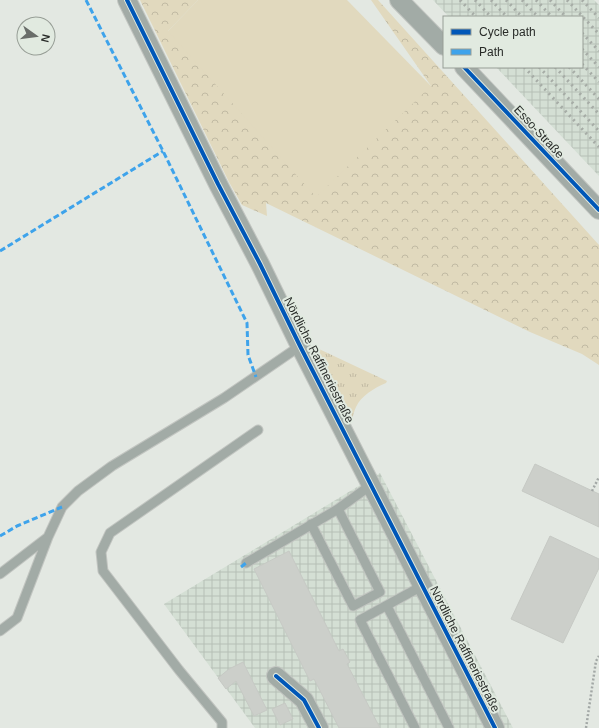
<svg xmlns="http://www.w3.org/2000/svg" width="599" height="728" font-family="Arial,sans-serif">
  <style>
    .industrial { fill: url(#industrial-grid) }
    .grass { fill: url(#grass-tufts) }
    .forest { fill: url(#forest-crowns) }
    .garden { fill: #e1d9be }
    .building { fill: #cccfca; stroke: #c6c9c4 }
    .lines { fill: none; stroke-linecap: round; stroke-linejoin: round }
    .lane-casing { stroke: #c2c5c1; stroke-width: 11 }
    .street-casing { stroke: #c2c5c1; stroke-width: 20 }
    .path { stroke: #a3a8a6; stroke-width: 2.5; stroke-dasharray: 2 2; stroke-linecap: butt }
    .lane { stroke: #a2aba6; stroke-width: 9 }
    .street { stroke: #a2aba6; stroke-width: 18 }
    .rail { stroke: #a6aca6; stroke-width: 3; stroke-dasharray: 2 4; stroke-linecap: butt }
    .quiet { stroke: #3ea3eb; stroke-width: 3; stroke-dasharray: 6 3; stroke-linecap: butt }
    .cycleway-casing { stroke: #e1eae0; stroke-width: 6 }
    .cycleway { stroke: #0057b8; stroke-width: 4 }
    .labels { text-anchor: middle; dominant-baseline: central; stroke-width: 4; stroke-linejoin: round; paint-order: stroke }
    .street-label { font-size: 12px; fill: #282b28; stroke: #e1eae0 }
  </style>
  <defs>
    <pattern id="industrial-grid" width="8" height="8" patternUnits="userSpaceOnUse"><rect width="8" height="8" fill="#d4dfd4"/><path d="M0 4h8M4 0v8" fill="none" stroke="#b6c0b6"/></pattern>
    <pattern id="grass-tufts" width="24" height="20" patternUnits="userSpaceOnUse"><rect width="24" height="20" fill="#e1d9be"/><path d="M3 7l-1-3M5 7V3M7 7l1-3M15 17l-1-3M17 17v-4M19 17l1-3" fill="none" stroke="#c1baa3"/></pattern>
    <pattern id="forest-crowns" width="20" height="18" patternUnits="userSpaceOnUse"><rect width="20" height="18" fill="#e1d9be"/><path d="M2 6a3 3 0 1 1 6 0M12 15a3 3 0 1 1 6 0" fill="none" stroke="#c1baa3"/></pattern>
  </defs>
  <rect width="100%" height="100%" fill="#e3e8e2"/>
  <path class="industrial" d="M 433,0 L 594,0 L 599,5 L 599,176 L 496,67 L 582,67 L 582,17 L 449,17 Z
    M 380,473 L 513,728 L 255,728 L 164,604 Z"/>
  <path class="grass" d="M 319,349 L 387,381 L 386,383 C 374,388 361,396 356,407 C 354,411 353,416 352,419 L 350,420 L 316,353 Z"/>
  <path class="forest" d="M 140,0 L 198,0 L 168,31 L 431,86 L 371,0 L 378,0 L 599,245 L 599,365 L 582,354 L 530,332 L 266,203 L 267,216 L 242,205 L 229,182 Z"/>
  <path class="garden" d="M 198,0 L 347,0 L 431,86 L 316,197 L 168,31 Z"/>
  <path class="building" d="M 535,464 L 599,494 L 599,527 L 522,491 Z
    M 550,536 L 599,559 L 599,568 L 563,643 L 511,619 Z
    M 289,551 L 339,651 L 343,649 L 350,662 L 347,664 L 380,728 L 339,728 L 314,679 L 310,681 L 254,569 Z
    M 243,662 L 267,710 L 254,716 L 236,681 L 226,689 L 218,678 L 229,669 Z
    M 285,703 L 293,719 L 280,725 L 272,709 Z"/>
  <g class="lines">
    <g class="lane-casing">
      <path id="lane" d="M 311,524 L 353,606 L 380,592 L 338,509
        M 246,563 L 338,509 L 371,485
        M 0,574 L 48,537
        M 387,606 L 449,728
        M 0,631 L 17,618 L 48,537 L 62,507 L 78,491 L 112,466 L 224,398 L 300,346
        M 222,728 L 222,722 L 179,670 L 103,571 L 101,552 L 110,533 L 258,430
        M 415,728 L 360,620 L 422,586"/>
    </g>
    <g class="street-casing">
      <path id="street" d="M 127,0 L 218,184 L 260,264 L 300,346 L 495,728
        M 399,0 L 444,46
        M 464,67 L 599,210
        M 276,676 L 304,700 L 319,728"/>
    </g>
    <path class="path" d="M 592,491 L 599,477
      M 586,728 L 596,661 L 599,656"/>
    <use href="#lane" class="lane"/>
    <use href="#street" class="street"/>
    <path class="rail" d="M 460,0 L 476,17
      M 475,0 L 491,17
      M 491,0 L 507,17
      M 506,0 L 522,17
      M 522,0 L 538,17
      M 536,0 L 552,17
      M 550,0 L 566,17
      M 567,0 L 599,34
      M 582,0 L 599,18
      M 582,33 L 599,51
      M 582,49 L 599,67
      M 582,64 L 599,82
      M 524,67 L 599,147
      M 539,67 L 599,131
      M 555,67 L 599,114
      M 569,67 L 599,99"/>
    <path class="quiet" d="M 86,0 L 163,151 L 247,323 L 248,355 L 256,377
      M 0,251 L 163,151
      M 0,536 L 17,526 L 62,507
      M 241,567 L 246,563"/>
    <g class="cycleway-casing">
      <path id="cycleway" d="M 127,0 L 218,184 L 260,264 L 300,346 L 495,728
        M 464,67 L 599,210
        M 276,676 L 304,700 L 319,728"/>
    </g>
    <use href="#cycleway" class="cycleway"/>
  </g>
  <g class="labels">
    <g class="street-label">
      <text transform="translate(539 132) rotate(47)">Esso-Straße</text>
      <text transform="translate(319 360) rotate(63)">Nördliche Raffineriestraße</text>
      <text transform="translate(465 649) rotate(63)">Nördliche Raffineriestraße</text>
    </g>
  </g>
  <rect x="443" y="16" width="140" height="52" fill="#e1eae0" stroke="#979e96"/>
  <rect x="451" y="29" width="20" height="6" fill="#0057b8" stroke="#979e96"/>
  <text x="479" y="36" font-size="12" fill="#282b28">Cycle path</text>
  <rect x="451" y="49" width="20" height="6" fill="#3ea3eb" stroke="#979e96"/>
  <text x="479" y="56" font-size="12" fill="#282b28">Path</text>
  <g transform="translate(36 36) rotate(104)"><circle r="19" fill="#e1eae0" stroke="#979e96"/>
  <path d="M0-3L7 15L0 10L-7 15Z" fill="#696d69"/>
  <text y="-6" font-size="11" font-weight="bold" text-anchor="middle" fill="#282b28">N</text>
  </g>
</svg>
